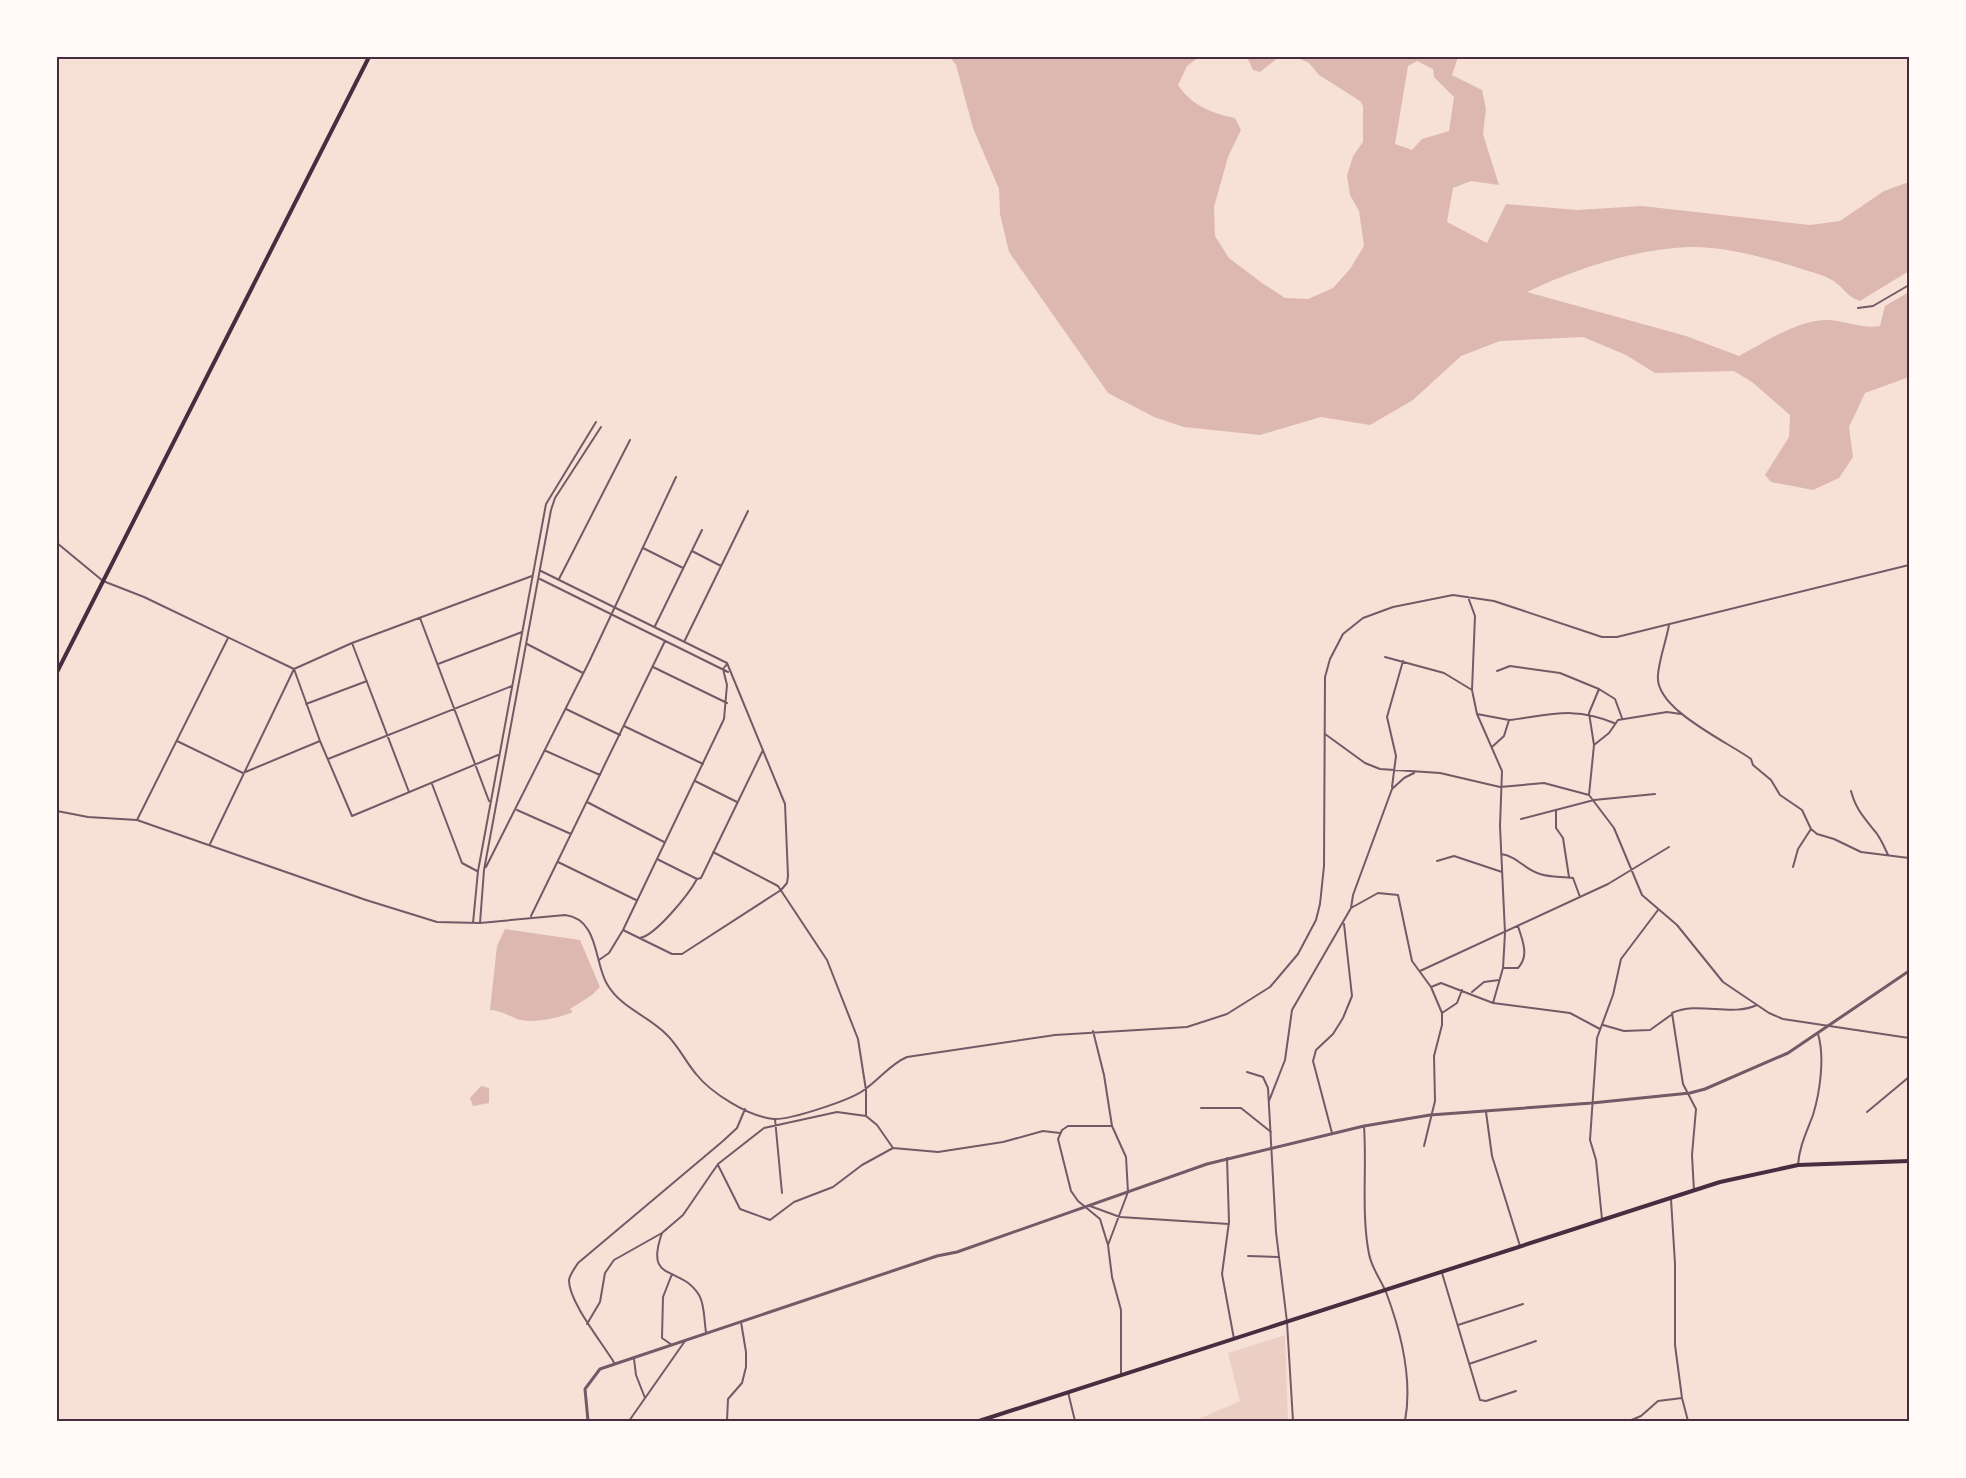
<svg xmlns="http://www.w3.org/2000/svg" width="1966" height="1478" font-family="Figtree,sans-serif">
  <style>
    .green { fill: #ebcfc5 }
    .water { fill: #dcb8b0; fill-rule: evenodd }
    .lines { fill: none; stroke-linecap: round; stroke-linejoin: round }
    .minor { stroke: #755966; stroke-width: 2 }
    .tertiary { stroke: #755966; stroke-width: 3 }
    .primary { stroke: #4a2c40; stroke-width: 4 }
    .neatline { fill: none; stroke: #4a2c40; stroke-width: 2 }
  </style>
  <rect width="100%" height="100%" fill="#f7e1d7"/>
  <path class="green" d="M 1285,1335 L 1288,1421 L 1194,1421 L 1240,1401 L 1228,1353 Z"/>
  <path class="water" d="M 950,57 L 1199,57 L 1187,66 L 1178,85 C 1192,106 1212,113 1235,118 L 1241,130 L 1228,157 L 1214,207 L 1215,236 L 1229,258 L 1262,283 L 1285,298 L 1308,299 L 1333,288 L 1350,269 L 1364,246 L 1359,211 L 1350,195 L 1347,176 L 1353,156 L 1363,142 L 1363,106 L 1360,101 L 1319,75 L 1309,63 L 1296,57 L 1458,57 L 1452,75 L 1482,90 L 1486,109 L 1483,134 L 1499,185 L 1471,181 L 1453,188 L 1447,222 L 1487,243 L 1506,204 L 1577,210 L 1642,206 L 1810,225 L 1840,221 L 1884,191 L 1909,182 L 1909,271 L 1860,301 C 1847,297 1845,289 1835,282 C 1827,276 1815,273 1805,270 C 1770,259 1727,246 1689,247 C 1635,249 1575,269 1527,292 L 1686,336 L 1739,356 C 1766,342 1798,319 1829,320 C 1847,321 1862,329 1880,326 L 1885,306 L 1909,292 L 1909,377 L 1865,393 L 1849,427 L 1853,457 L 1839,478 L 1813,490 L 1771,482 L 1765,475 L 1789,437 L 1790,415 L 1752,382 L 1734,371 L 1655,373 L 1626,355 L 1583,337 L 1500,341 L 1461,356 L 1413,400 L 1370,425 L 1321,417 L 1260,435 L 1184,427 L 1154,417 L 1108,393 L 1009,252 L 1000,214 L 999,189 L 973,128 L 956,65 ZM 1417,61 L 1433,69 L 1434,77 L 1454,97 L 1449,131 L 1422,139 L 1412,150 L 1395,144 L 1408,66 Z
    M 1247,57 L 1279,57 L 1260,72 L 1253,70 Z
    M 505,929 L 580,940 L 600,987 L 592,995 L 570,1009 L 573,1012 C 558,1018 537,1023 521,1020 C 509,1017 504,1011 490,1010 L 497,946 Z
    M 481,1086 L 489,1088 L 489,1103 L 473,1106 L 470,1098 Z"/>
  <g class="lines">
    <path class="minor" d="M 1858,308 L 1873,306 L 1909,285
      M 57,543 L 103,581 L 144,597 L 294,669 L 320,741 L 352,816 L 498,755
      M 643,548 L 683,568
      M 692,551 L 721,566
      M 541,571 L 727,663 L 785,804 L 788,876 L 787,883 L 781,890 L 682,954 L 672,954 L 623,930
      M 540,579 L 728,672
      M 559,579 L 630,440
      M 1468,597 L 1475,616 L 1472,690 L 1477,714 L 1502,771 L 1500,826 L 1505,933 L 1503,968 L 1493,1003
      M 420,618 L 489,801
      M 1669,625 C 1666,642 1659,659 1658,675 C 1654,709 1728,742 1751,759 L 1753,765 L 1771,780 L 1780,795 L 1802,810 L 1811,829 L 1817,834 L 1834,839 L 1861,852 L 1909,858
      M 655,626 L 702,530
      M 685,640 L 748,511
      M 352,643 L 409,792
      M 527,644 L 583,673
      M 1385,657 L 1444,673 L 1472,690
      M 438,664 L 522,632
      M 653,667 L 727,703
      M 1497,671 L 1510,666 L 1560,673 L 1599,689 L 1615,699 L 1622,718
      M 306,704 L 367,681
      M 566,709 L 620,735
      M 1477,714 L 1509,720
      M 624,726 L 703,764
      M 1325,734 L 1365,763 L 1380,769 L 1440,773 L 1500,787 L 1544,783 L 1589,795 L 1614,828 L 1642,895 L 1677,925 L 1723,982 L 1769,1013 L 1783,1019 L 1909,1038
      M 177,741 L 243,773 L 320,741
      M 1594,745 L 1589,713 L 1599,689
      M 1492,747 L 1504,736 L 1509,720 C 1550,715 1574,706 1614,723
      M 546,751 L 600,775
      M 328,759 L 512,686
      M 695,781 L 737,802
      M 432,784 L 462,863 L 477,871
      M 1392,787 L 1396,756 L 1387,717 L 1403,661
      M 1851,791 C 1856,809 1862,815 1873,829 C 1880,836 1884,846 1888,855
      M 1589,795 L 1594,745 L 1609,733 L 1618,720 L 1667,712 L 1681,714
      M 587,802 L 664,842
      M 517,810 L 571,834
      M 57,811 L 88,817 L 137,820 L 366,900 L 437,922 L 480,923 L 565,915 C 599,919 594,962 607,984 C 621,1008 647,1015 666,1034 C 678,1045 685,1061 696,1074 C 711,1093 749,1117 774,1119 C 790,1120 851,1100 864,1090 C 879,1080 890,1064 907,1057 L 1055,1035 L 1187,1027 L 1227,1014 L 1270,987 L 1298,954 L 1316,920 L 1320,904 L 1324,866 L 1325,677 L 1330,659 L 1343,634 L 1363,618 L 1393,607 L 1453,595 L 1494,601 L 1602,637 L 1617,637 L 1909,565
      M 1556,811 L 1556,828 L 1563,838 L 1569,877
      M 1521,819 L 1594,800 L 1655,794
      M 137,820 L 228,638
      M 210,844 L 294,669 L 352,643 L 532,576
      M 713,852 L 778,886 L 827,960 L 858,1039 L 866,1090 L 866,1115
      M 1501,854 C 1517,856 1525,870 1540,874 C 1551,878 1563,876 1573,878 L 1580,897
      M 657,859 L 697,879 L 701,878 L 763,750
      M 1437,861 L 1454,856 L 1502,872
      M 558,862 L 636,900
      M 486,867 L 589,662 L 676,477
      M 1793,867 L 1798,849 L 1811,829
      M 1351,908 L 1378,893 L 1398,895 L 1412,961 L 1431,987 L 1442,1013 L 1442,1025 L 1434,1056 L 1435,1101 L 1424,1146
      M 531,916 L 665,641
      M 473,923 L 478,871 L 546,504 L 596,422
      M 480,923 L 484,870 L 551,510 L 555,498 L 601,427
      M 640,938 C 656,935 689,894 697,879
      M 599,960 L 609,953 L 623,930 L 724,719 L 727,685 L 723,669 L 727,664
      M 1503,968 L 1518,968 C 1530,955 1522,940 1518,926
      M 1420,971 L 1608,884 L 1669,847
      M 1431,987 L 1441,983 L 1493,1003 L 1570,1013 L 1600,1029
      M 1472,992 L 1484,982 L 1499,980
      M 1442,1013 L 1457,1003 L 1462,990
      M 1603,1025 L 1624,1031 L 1650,1030 L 1671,1015
      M 1093,1031 L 1104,1075 L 1112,1126 L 1126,1157 L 1128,1192 L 1108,1245
      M 1247,1072 L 1263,1077 L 1268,1088 L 1276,1232 L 1287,1322 L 1293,1421
      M 1269,1101 L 1285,1060 L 1292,1010 L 1351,908 L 1353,895 L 1392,789 L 1404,778 L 1414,773
      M 1201,1108 L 1241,1108 L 1271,1132
      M 1486,1112 L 1492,1156 L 1520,1246
      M 1867,1112 L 1909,1077
      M 775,1119 L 782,1193
      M 1112,1126 L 1068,1126 L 1062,1130 L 1058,1139 L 1071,1191 L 1078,1201 L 1100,1219 L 1108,1245 L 1112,1277 L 1121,1310 L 1121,1376
      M 1364,1126 C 1367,1168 1361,1213 1369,1254 C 1372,1269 1380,1278 1386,1292 C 1401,1332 1413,1378 1405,1421
      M 1332,1133 L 1313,1061 L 1316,1050 L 1333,1034 L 1343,1018 L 1352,996 L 1344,924
      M 1227,1158 L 1229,1222 L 1222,1274 L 1234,1339
      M 718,1165 L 740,1209 L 770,1220 L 794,1202 L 833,1187 L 862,1165 L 893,1148 L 938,1152 L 1003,1142 L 1043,1131 L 1060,1133
      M 1798,1165 C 1799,1147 1807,1131 1813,1115 C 1820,1092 1825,1057 1818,1034
      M 1694,1191 L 1692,1155 L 1696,1109 L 1683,1084 L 1672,1013 C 1698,1001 1732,1017 1757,1005
      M 1671,1199 L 1675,1264 L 1675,1345 L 1682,1398 L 1688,1421
      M 1090,1206 L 1120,1217 L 1229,1224
      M 1602,1219 L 1596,1160 L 1590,1140 L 1597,1038 L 1613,995 L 1621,959 L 1658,910
      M 662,1233 C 644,1284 680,1264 699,1295 C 705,1305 704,1321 706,1332
      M 1248,1256 L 1278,1257
      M 1442,1273 L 1480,1400 L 1486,1401 L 1516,1391
      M 587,1324 L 600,1302 L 605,1273 L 614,1260 L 662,1233 L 683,1215 L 718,1164 L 764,1128 L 837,1112 L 866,1116 L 877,1125 L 893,1148
      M 1458,1325 L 1523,1304
      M 672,1345 L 662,1338 L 663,1297 L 672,1274
      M 634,1359 L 636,1375 L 645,1398
      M 615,1364 C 604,1345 568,1301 569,1280 C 570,1274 575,1268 578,1263 L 723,1141 L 737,1128 L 745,1109
      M 1469,1364 L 1536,1341
      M 1068,1392 L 1075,1421
      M 629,1421 L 685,1341
      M 727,1421 L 728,1399 L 742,1383 L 746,1367 L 746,1352 L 741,1322
      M 1629,1421 L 1641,1416 L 1658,1401 L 1682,1398"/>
    <path class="tertiary" d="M 588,1421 L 585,1389 L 600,1369 L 937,1256 L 957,1252 L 1207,1164 L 1364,1126 L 1430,1115 L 1592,1103 L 1690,1093 L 1705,1089 L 1788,1053 L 1909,971"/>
    <path class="primary" d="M 57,672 L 369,57
      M 979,1421 L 1720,1182 L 1798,1165 L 1909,1161"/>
  </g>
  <rect width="1966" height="1478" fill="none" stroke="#fffaf5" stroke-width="117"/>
  <rect x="58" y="58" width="1850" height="1362" class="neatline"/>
</svg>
